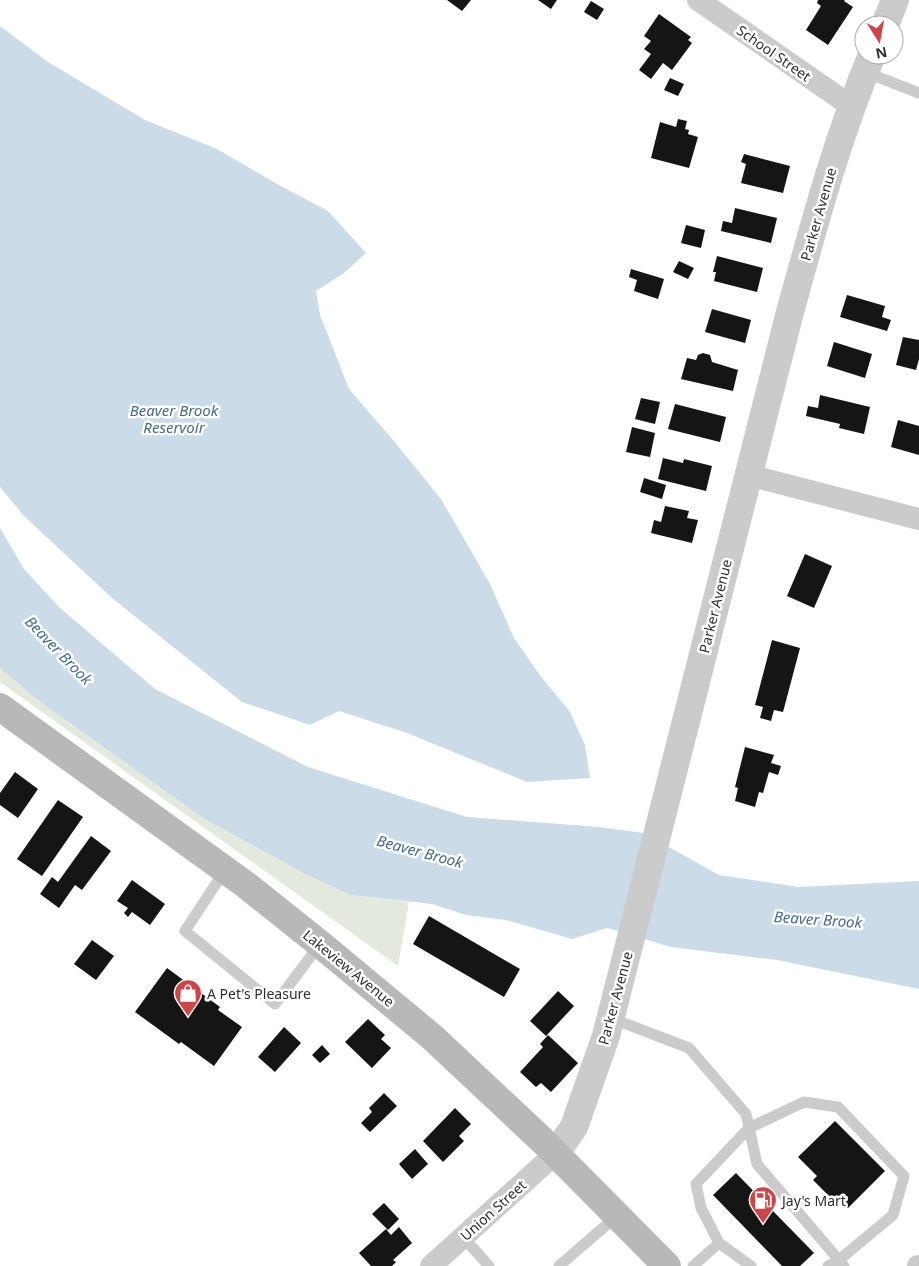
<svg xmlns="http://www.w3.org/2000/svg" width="919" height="1266" font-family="'Noto Sans',sans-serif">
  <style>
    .green { fill: #e3e9dd }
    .water { fill: #cbdbe7 }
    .building { fill: #151515 }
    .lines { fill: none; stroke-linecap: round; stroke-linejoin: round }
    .service { stroke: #cbcbcb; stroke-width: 11 }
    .minor { stroke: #cbcbcb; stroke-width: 22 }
    .tertiary { stroke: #cbcbcb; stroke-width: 28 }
    .secondary { stroke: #b8b8b8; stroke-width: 28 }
    .labels { text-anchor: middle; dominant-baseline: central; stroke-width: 5; stroke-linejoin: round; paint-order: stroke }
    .street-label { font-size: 14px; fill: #2e2e2e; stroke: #fff }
    .poi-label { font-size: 14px; fill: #2e2e2e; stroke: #fff; text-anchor: start }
    .water-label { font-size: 15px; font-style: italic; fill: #456a86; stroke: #fff }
  </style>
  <rect width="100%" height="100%" fill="#fff"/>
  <path class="green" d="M 0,668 L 40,702 L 203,818 L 303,873 L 350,895 L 409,902 L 398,966 L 0,682 Z"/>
  <path class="water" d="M 0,26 L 48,62 L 145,120 L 217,149 L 277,184 L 328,211 L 366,253 L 344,273 L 316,291 L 320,315 L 349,389 L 393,440 L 441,499 L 489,582 L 514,638 L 539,674 L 570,712 L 585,745 L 590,778 L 527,782 L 407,733 L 339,711 L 310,725 L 242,702 L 112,598 L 24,516 L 0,487 Z
    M 0,528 L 24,569 L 60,608 L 155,689 L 308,767 L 467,817 L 599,827 L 644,833 L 719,875 L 799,887 L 919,881 L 919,989 L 777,960 L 671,947 L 607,928 L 572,939 L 506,920 L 466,915 L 432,904 L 350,895 L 303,873 L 203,818 L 40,702 L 0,668 Z"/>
  <path class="building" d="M 447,0 L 471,0 L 462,11 Z
    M 538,0 L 557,0 L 551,9 Z
    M 818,0 L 845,0 L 844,1 L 853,7 L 828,45 L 806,30 L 821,6 L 817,3 Z
    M 591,1 L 604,9 L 597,20 L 584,12 Z
    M 659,14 L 691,37 L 688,40 L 692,43 L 672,70 L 663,63 L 651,79 L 639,70 L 651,54 L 644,49 L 651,41 L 644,36 Z
    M 670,78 L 684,84 L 678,96 L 664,90 Z
    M 678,119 L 687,121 L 685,129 L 689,130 L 688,134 L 698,137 L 689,168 L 651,158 L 660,122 L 676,127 Z
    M 744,154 L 790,166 L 783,193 L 741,183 L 746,164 L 741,162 Z
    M 735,208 L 777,218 L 771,243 L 721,231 L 723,221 L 732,223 Z
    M 686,225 L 705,230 L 701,248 L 681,243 Z
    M 717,256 L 763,268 L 757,292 L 714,281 L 716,272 L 713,272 Z
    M 679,261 L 694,268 L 688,279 L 673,272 Z
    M 631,269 L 664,279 L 658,299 L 634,291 L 637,280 L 629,277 Z
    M 847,295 L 885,306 L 882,317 L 891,320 L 887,331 L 840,317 Z
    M 712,309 L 751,320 L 745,343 L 705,332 Z
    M 903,337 L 919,340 L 919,359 L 916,370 L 896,365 Z
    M 834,342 L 872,354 L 865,378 L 827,366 Z
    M 703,353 L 710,355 L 712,362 L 738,370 L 733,391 L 681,379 L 687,358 L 696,360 L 698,355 Z
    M 820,395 L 870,407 L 864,434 L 839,428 L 840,424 L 806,416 L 808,406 L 818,408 Z
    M 641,398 L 660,402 L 655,424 L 635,419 Z
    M 675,404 L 726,417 L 720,442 L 668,429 Z
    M 898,420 L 919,426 L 919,455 L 891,447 Z
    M 632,427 L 655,433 L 650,457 L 626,452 Z
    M 663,458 L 683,463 L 684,459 L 712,466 L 706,491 L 658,479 Z
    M 644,478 L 666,485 L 662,499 L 640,492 Z
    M 665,506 L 689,511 L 687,518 L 698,520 L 692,543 L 651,533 L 654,520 L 661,522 Z
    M 805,554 L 832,566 L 814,608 L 787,596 Z
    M 772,640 L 800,648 L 783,712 L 774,710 L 771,721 L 760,718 L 763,707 L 755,705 Z
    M 745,747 L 774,755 L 771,763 L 781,766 L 778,775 L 769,772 L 763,793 L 759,792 L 755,807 L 735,801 L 738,788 L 735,787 Z
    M 15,772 L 38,789 L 18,818 L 0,805 L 0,793 Z
    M 58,800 L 83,817 L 42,876 L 17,859 Z
    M 91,836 L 111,851 L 82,890 L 75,885 L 59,908 L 40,894 L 52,877 L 58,882 Z
    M 132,880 L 165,904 L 150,925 L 132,912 L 128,917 L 124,913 L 128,908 L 117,901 Z
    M 429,916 L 520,969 L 504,997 L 413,944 Z
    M 92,940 L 114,956 L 96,980 L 74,964 Z
    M 167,968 L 220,1007 L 218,1010 L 242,1027 L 214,1066 L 181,1042 L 179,1044 L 135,1012 Z
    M 558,991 L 574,1006 L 546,1036 L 530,1021 Z
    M 368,1019 L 385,1035 L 381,1039 L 391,1048 L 372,1068 L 345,1042 Z
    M 284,1027 L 301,1043 L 275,1072 L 258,1057 Z
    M 548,1035 L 578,1063 L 551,1092 L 541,1083 L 536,1087 L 520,1072 L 543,1047 L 540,1044 Z
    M 322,1045 L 330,1054 L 320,1063 L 312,1055 Z
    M 384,1093 L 397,1106 L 370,1132 L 361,1123 L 372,1112 L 369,1108 Z
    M 455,1108 L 471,1124 L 459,1136 L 464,1141 L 443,1162 L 423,1141 Z
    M 835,1121 L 885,1171 L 848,1208 L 840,1201 L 837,1204 L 813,1180 L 817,1176 L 798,1157 Z
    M 415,1149 L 428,1164 L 412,1179 L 399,1164 Z
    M 736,1173 L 814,1253 L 800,1266 L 782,1266 L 713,1195 Z
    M 384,1203 L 399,1219 L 388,1230 L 372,1214 Z
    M 399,1227 L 412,1243 L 393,1260 L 396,1262 L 392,1266 L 371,1266 L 359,1253 L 386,1229 L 391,1235 Z"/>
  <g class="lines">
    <path class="service" d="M 865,72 L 919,93
      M 225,870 L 185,931 L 275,1004 L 320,944
      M 611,1018 L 689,1048 L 746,1114 L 757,1164 L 844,1266
      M 463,1237 L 489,1266
      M 719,1243 L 701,1208 L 696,1184 L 749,1128 L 804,1102 L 838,1107 L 904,1176 L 893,1215 L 839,1260 L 828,1266
      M 559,1266 L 618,1215
      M 693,1266 L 719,1243 L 751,1266"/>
    <path class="minor" d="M 698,0 L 851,106
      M 748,475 L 919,519
      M 431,1266 L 555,1154
      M 918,1266 L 919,1266"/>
    <path class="tertiary" d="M 885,25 L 895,0
      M 555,1154 L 574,1127 L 606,1036 L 790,312 C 814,225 837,138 872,55"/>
    <path class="secondary" d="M 0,707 L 246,885 L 320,944 L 432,1037 L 545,1143 L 667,1266"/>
  </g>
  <defs>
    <g id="shop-pin" transform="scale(1.4375)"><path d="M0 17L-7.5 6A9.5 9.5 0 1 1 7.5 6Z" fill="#d04448" stroke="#fff"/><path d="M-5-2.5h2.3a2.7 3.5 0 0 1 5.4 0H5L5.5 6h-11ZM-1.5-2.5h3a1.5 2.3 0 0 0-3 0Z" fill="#fff"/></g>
    <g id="fuel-pin" transform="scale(1.4375)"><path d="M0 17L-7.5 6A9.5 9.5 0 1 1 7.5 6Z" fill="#d04448" stroke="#fff"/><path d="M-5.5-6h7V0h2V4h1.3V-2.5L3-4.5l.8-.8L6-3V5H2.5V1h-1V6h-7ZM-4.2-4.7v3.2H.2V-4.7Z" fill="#fff"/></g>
  </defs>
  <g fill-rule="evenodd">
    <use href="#shop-pin" x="188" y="993"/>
    <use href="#fuel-pin" x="763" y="1200"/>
  </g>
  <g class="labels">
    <g class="street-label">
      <text transform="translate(774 53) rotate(35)">School Street</text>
      <text transform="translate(818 214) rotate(-74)">Parker Avenue</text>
      <text transform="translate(715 606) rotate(-76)">Parker Avenue</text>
      <text transform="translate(349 968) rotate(39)">Lakeview Avenue</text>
      <text transform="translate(615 998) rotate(-75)">Parker Avenue</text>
      <text transform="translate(493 1210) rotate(-42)">Union Street</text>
    </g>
    <g class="poi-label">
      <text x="207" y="993">A Pet's Pleasure</text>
      <text x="782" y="1200">Jay's Mart</text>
    </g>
    <g class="water-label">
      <text x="174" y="410">Beaver Brook<tspan x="174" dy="17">Reservoir</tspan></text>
      <text transform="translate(59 650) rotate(46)">Beaver Brook</text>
      <text transform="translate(420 851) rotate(15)">Beaver Brook</text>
      <text transform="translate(818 919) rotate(4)">Beaver Brook</text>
    </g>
  </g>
  <g transform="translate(879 40) rotate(169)"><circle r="24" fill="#ffffff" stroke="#ababab"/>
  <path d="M0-4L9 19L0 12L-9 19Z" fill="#d04448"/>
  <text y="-8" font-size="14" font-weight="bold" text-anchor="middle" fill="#2e2e2e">N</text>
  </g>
</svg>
